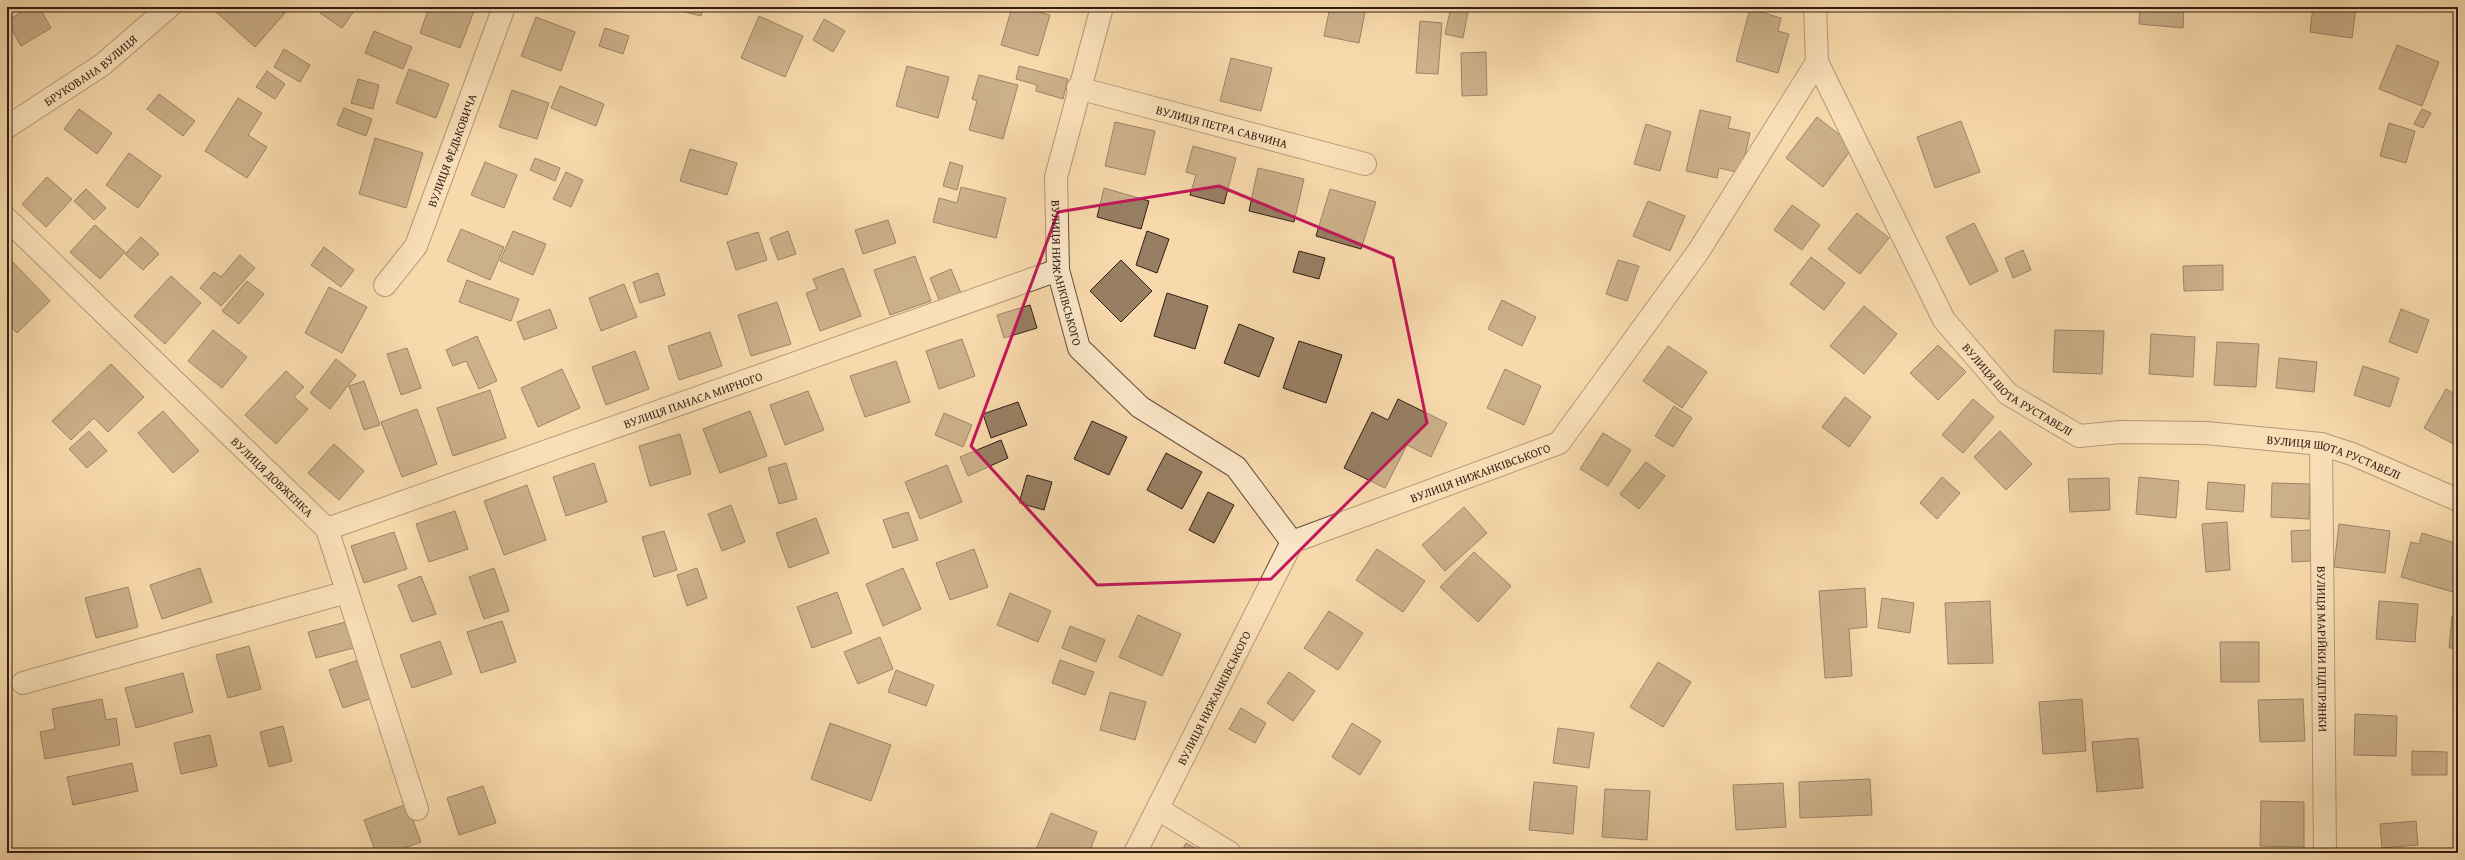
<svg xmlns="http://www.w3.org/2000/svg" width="2465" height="860" font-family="'Gentium Book Plus',serif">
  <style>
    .building { fill: #987f63; stroke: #311e16 }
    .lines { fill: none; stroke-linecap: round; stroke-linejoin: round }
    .street-casing { stroke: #634d3b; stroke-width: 24 }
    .street { stroke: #fae6c8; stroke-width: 22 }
    .marked { fill: none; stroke: #c2185b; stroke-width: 3; stroke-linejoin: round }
    .labels { text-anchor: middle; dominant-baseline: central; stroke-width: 3; stroke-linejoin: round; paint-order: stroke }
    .street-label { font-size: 12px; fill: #311e16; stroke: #fae6c8 }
  </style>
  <rect width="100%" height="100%" fill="#f8d9ab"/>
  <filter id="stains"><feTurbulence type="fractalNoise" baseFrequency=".005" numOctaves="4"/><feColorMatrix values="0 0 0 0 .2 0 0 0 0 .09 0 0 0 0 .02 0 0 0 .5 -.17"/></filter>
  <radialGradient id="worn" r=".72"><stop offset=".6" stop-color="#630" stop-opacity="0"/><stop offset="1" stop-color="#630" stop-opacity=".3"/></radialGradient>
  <path class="building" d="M 30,7 L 39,7 L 51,28 L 21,46 L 7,21 Z
    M 218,7 L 278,7 L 285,13 L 255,47 L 215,11 Z
    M 324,7 L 351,7 L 355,10 L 342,28 L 320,13 Z
    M 429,7 L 465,7 L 474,11 L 460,48 L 420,33 Z
    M 682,7 L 704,7 L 701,16 L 681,11 Z
    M 1012,7 L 1020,7 L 1050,15 L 1038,56 L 1001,45 Z
    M 1330,7 L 1366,7 L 1359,43 L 1324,36 Z
    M 1451,7 L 1469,7 L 1463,38 L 1445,34 Z
    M 2140,7 L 2184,7 L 2183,28 L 2139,24 Z
    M 2313,7 L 2356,7 L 2352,38 L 2310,32 Z
    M 1750,9 L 1781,18 L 1778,31 L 1789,34 L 1778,73 L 1736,61 Z
    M 759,16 L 803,36 L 785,77 L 741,58 Z
    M 536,17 L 575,32 L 561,71 L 521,56 Z
    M 824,19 L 845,31 L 833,52 L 813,40 Z
    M 1420,21 L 1442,23 L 1438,74 L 1416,73 Z
    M 605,28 L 629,36 L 623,54 L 599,46 Z
    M 374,31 L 412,47 L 403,69 L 365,53 Z
    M 2397,45 L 2439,62 L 2422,106 L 2379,89 Z
    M 284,49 L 310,65 L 300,82 L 274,67 Z
    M 1486,52 L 1487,95 L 1462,96 L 1461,53 Z
    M 1231,58 L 1272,68 L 1261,111 L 1220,101 Z
    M 907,66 L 949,77 L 938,118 L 896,106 Z
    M 1019,66 L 1068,79 L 1063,99 L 1036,91 L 1037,85 L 1016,79 Z
    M 409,69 L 449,84 L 436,118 L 396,103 Z
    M 267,71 L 285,84 L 275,99 L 256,87 Z
    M 979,75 L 1018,85 L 1003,139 L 969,130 L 977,101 L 972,99 Z
    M 358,79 L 379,85 L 373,109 L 351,103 Z
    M 560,86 L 604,104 L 596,126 L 551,108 Z
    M 512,90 L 549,103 L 537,139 L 499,127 Z
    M 159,94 L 195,121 L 183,136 L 147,109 Z
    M 238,98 L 262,113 L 248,135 L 267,147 L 247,178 L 205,151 Z
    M 344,108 L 372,119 L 366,136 L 337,125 Z
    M 79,109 L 112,133 L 97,154 L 64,129 Z
    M 2422,109 L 2431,113 L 2423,128 L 2414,124 Z
    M 1700,110 L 1731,117 L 1728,128 L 1750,133 L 1741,173 L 1719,168 L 1717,178 L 1686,171 Z
    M 1817,117 L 1854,146 L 1823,187 L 1786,158 Z
    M 1961,121 L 1980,172 L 1935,188 L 1917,137 Z
    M 1115,122 L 1155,131 L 1145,175 L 1105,166 Z
    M 2389,123 L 2415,131 L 2406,163 L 2380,156 Z
    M 1646,124 L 1671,132 L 1660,171 L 1634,164 Z
    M 375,138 L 423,153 L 406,208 L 359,194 Z
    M 1193,146 L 1236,158 L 1224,204 L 1190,195 L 1196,175 L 1186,172 Z
    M 690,149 L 737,163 L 727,195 L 680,181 Z
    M 129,153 L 161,176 L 138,208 L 106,185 Z
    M 535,158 L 560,168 L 555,181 L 530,170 Z
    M 485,162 L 517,175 L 504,208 L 471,195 Z
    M 950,162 L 963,166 L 957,190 L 943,186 Z
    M 1258,168 L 1304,179 L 1294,222 L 1249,211 Z
    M 566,172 L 583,180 L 571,207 L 553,199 Z
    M 47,177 L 72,199 L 46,227 L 22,204 Z
    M 961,187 L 1006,198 L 996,238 L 933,222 L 939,198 L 957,203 Z
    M 1104,188 L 1149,201 L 1141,229 L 1097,217 Z
    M 86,189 L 106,208 L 94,220 L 74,201 Z
    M 1330,189 L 1376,202 L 1361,249 L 1316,236 Z
    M 1648,201 L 1685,216 L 1670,251 L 1633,236 Z
    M 1792,205 L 1820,225 L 1802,250 L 1774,230 Z
    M 1857,213 L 1889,238 L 1860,274 L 1828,249 Z
    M 888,220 L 896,243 L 863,254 L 855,230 Z
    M 1974,223 L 1998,271 L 1970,285 L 1946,237 Z
    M 95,225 L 125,252 L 100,279 L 70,252 Z
    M 461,229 L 504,247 L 490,280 L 447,261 Z
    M 513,231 L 546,244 L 533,275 L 500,261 Z
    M 788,231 L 796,254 L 778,260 L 770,238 Z
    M 1147,231 L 1169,239 L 1157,273 L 1136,265 Z
    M 758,232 L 767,260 L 736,270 L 727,242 Z
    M 141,237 L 159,254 L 143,270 L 125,254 Z
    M 324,247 L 354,270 L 341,287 L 311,265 Z
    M 2023,250 L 2031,270 L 2013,278 L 2005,258 Z
    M 1299,251 L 1325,258 L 1319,279 L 1293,272 Z
    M 240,255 L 255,268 L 221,306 L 200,288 L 214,272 L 221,277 Z
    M 915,256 L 931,301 L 890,315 L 874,270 Z
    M 1811,257 L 1845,283 L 1824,310 L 1790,284 Z
    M 11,260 L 50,301 L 17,333 L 7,323 L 7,265 Z
    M 1121,260 L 1152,291 L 1121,322 L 1090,291 Z
    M 1618,260 L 1639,266 L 1627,301 L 1606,294 Z
    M 2223,265 L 2223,290 L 2184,291 L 2183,266 Z
    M 843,268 L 861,316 L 820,331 L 806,293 L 817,289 L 813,279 Z
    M 951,269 L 961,293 L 940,302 L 930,278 Z
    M 658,273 L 665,295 L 640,303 L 633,282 Z
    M 171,276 L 201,303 L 165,344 L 134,316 Z
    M 467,280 L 519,299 L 511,321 L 459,302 Z
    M 247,281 L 264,294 L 239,324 L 222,311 Z
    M 624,284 L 637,317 L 601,331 L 589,298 Z
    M 329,287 L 367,307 L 342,353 L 305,333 Z
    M 1167,293 L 1208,306 L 1195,349 L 1154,336 Z
    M 1502,300 L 1536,317 L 1522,346 L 1488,329 Z
    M 777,302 L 791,344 L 751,356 L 738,315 Z
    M 1030,305 L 1037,328 L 1004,338 L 997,315 Z
    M 1864,306 L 1897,334 L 1864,374 L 1830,346 Z
    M 550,309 L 557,328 L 524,340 L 517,322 Z
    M 2401,309 L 2429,320 L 2417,353 L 2389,342 Z
    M 1239,324 L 1274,338 L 1259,377 L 1224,363 Z
    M 213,330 L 247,357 L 222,388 L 188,361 Z
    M 2055,330 L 2104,331 L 2102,374 L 2053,372 Z
    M 710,332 L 722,366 L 679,380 L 668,346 Z
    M 2151,334 L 2195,337 L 2193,377 L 2149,374 Z
    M 477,336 L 497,381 L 479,389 L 466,361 L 453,366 L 446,350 Z
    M 962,339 L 975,376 L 939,389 L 926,351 Z
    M 1299,341 L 1342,355 L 1326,403 L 1283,388 Z
    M 2217,342 L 2259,344 L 2256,387 L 2214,385 Z
    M 1938,345 L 1966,372 L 1938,400 L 1910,373 Z
    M 1668,346 L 1707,372 L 1682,408 L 1643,381 Z
    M 407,348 L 421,388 L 401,395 L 387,354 Z
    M 635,351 L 649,389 L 606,405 L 592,367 Z
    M 2279,358 L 2317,362 L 2314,392 L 2276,388 Z
    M 336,359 L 356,375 L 330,409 L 310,393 Z
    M 896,361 L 910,402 L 865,417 L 850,376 Z
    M 111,364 L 144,397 L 108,432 L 94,418 L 71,440 L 52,421 Z
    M 2363,366 L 2399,378 L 2390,407 L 2354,395 Z
    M 562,369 L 580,408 L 538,427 L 521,388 Z
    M 1505,369 L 1541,386 L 1524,425 L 1487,408 Z
    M 286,371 L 304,387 L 294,397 L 308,409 L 276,444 L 245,415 Z
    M 364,381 L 380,425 L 364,430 L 349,386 Z
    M 2446,389 L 2458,396 L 2458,440 L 2455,445 L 2424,428 Z
    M 490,390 L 506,438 L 453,456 L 437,408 Z
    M 808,391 L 824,430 L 785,445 L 770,405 Z
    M 1845,397 L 1871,417 L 1849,447 L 1822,427 Z
    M 1398,399 L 1447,423 L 1431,457 L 1407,445 L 1385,488 L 1344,468 L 1372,412 L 1388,420 Z
    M 1973,399 L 1994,417 L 1963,453 L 1942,435 Z
    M 1018,402 L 1027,425 L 991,438 L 983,414 Z
    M 1674,406 L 1692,418 L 1673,447 L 1655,436 Z
    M 417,409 L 437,464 L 402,477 L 381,422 Z
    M 163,411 L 199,451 L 173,473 L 138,433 Z
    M 750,411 L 767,456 L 720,473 L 703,429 Z
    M 944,413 L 972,425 L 963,447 L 935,435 Z
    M 1092,421 L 1127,437 L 1109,475 L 1074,459 Z
    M 89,431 L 107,451 L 87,468 L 69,449 Z
    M 2000,431 L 2032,464 L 2006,490 L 1974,457 Z
    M 1603,433 L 1631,450 L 1608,486 L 1580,469 Z
    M 680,434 L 691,474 L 650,486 L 639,446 Z
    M 1001,440 L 1008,458 L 968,476 L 960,457 Z
    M 334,444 L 364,471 L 339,500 L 308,473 Z
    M 1166,453 L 1202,472 L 1182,509 L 1147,490 Z
    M 1646,462 L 1665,476 L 1639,509 L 1620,494 Z
    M 594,463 L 607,502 L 566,516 L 553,477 Z
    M 786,463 L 797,499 L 779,504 L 768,468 Z
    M 947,465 L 962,502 L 920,519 L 905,482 Z
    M 1027,475 L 1052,482 L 1044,510 L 1019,503 Z
    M 1942,477 L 1960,493 L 1937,519 L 1920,503 Z
    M 2139,477 L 2179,481 L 2176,518 L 2136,514 Z
    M 2109,478 L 2110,510 L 2070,512 L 2068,479 Z
    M 2208,482 L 2245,485 L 2243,512 L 2206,509 Z
    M 2272,483 L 2310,484 L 2309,519 L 2271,517 Z
    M 527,485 L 546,540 L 504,555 L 484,501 Z
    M 1208,492 L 1234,505 L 1214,543 L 1189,530 Z
    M 731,505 L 745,542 L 722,551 L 708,514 Z
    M 1464,507 L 1487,533 L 1445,571 L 1422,545 Z
    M 455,511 L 468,549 L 429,562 L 416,524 Z
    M 908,512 L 918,540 L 893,548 L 883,520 Z
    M 816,518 L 829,553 L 789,568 L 776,533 Z
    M 2227,522 L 2230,570 L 2206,572 L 2202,524 Z
    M 2339,524 L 2390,531 L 2385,573 L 2334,567 Z
    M 2311,530 L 2312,561 L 2292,562 L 2291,531 Z
    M 664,531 L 677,570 L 654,577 L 642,537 Z
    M 394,532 L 407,569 L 364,583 L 351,546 Z
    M 2422,533 L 2458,544 L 2458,574 L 2453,592 L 2401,577 L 2411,542 L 2419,544 Z
    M 974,549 L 988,587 L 950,600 L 936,563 Z
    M 1377,549 L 1425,581 L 1403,612 L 1356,580 Z
    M 1474,552 L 1511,586 L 1478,622 L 1440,587 Z
    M 200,568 L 212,602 L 162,619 L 150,585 Z
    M 494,568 L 509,611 L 484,619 L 469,577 Z
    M 697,568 L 707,598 L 687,606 L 677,575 Z
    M 903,568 L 921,609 L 883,626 L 866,584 Z
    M 421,576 L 436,614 L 412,622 L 398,585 Z
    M 128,587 L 138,627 L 96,638 L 85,598 Z
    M 1865,588 L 1867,627 L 1849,629 L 1852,676 L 1825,678 L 1819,591 Z
    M 837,592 L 852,633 L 812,648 L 797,607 Z
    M 1010,593 L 1051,611 L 1038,642 L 997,625 Z
    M 1882,598 L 1914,603 L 1910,633 L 1878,628 Z
    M 1990,601 L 1993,663 L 1948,664 L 1945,603 Z
    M 2379,601 L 2418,604 L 2415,642 L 2376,639 Z
    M 1329,611 L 1363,633 L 1338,670 L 1304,648 Z
    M 1138,615 L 1181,634 L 1162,676 L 1119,657 Z
    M 2452,616 L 2458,616 L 2458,648 L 2449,648 Z
    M 353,620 L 361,646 L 316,658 L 308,632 Z
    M 502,621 L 516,662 L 481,673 L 467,632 Z
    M 1070,626 L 1105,640 L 1096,662 L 1062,648 Z
    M 880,637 L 893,669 L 858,684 L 844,652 Z
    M 440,641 L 452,674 L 412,688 L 400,655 Z
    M 2220,642 L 2259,642 L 2259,682 L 2221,682 Z
    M 249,646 L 261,689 L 228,698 L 216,655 Z
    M 364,658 L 378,696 L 343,708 L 329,670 Z
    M 1060,660 L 1094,672 L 1085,695 L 1052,683 Z
    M 1658,662 L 1691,682 L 1663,727 L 1630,707 Z
    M 896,670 L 934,685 L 926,706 L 888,692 Z
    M 1289,672 L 1315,691 L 1293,721 L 1267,703 Z
    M 183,673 L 193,712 L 136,728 L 125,688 Z
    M 1110,692 L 1146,702 L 1135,740 L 1100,730 Z
    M 102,699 L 106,720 L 116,718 L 120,745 L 45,759 L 40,732 L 55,729 L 52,709 Z
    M 2082,699 L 2086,751 L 2043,754 L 2039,702 Z
    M 2303,699 L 2305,741 L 2260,742 L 2258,700 Z
    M 1241,708 L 1266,723 L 1255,743 L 1229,729 Z
    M 2355,714 L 2397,716 L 2396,756 L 2354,755 Z
    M 830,723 L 891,745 L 871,801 L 811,779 Z
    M 1352,723 L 1381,741 L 1360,775 L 1332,757 Z
    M 283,726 L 292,761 L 269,767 L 260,732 Z
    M 1558,728 L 1594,733 L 1589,768 L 1553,763 Z
    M 210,735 L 217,766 L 181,774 L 174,743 Z
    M 2138,738 L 2143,788 L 2097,792 L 2092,742 Z
    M 2412,751 L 2447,752 L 2447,775 L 2412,775 Z
    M 132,763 L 138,791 L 73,805 L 67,777 Z
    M 1870,779 L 1872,815 L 1800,818 L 1799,782 Z
    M 1534,782 L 1577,786 L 1573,834 L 1529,830 Z
    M 1783,783 L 1786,827 L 1736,830 L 1733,785 Z
    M 483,786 L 496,823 L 459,835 L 447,798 Z
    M 1605,789 L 1650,791 L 1647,840 L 1602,837 Z
    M 2261,801 L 2304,802 L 2304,847 L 2260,846 Z
    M 407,804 L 421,842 L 391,853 L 376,853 L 364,820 Z
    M 1051,813 L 1097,832 L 1089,853 L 1035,852 Z
    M 2416,821 L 2418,845 L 2382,848 L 2380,824 Z
    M 1186,843 L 1204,853 L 1181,853 Z"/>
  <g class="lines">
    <g class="street-casing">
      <g id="street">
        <path id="s1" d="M 1102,7 L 1056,177 L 1058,270 L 1079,348 L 1140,407 L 1236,467 L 1292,542"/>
        <path id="s2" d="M 1815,7 L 1817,62 L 1944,320 L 2008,394 L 2079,436 L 2121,432 L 2206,433 L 2321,444 L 2352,454 L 2458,500"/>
        <path id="s3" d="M 1078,88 L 1365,164"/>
        <path id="s4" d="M 7,127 L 102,65 L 169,7"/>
        <path id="s5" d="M 7,219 L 327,529 L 417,809"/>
        <path id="s6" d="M 385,285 L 416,246 L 504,7"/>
        <path id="s7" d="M 2321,444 L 2325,853"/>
        <path id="s8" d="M 327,529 L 1058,270"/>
        <path d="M 23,683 L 347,592"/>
        <path d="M 1158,809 L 1230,853"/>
        <path id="s9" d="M 1135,853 L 1292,542 L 1559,443 L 1698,252 L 1817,62"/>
      </g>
    </g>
    <use href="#street" class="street"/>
  </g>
  <path d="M0 0H2465V860H0ZM 1219,186 L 1393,258 L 1427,423 L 1271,579 L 1097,585 L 971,446 L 1058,212 Z" fill="#f8d9ab" fill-opacity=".55" fill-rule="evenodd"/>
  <path class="marked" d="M 1219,186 L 1393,258 L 1427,423 L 1271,579 L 1097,585 L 971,446 L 1058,212 Z"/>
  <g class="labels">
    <g class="street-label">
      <text stroke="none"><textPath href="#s4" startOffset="101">БРУКОВАНА ВУЛИЦЯ</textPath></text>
      <text stroke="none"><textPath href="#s3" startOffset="149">ВУЛИЦЯ ПЕТРА САВЧИНА</textPath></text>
      <text stroke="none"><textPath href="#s6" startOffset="152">ВУЛИЦЯ ФЕДЬКОВИЧА</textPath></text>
      <text stroke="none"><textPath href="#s1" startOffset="273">ВУЛИЦЯ НИЖАНКІВСЬКОГО</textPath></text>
      <text stroke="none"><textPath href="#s2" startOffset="445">ВУЛИЦЯ ШОТА РУСТАВЕЛІ</textPath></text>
      <text stroke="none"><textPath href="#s8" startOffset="388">ВУЛИЦЯ ПАНАСА МИРНОГО</textPath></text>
      <text stroke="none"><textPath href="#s2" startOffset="781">ВУЛИЦЯ ШОТА РУСТАВЕЛІ</textPath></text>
      <text stroke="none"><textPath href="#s9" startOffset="549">ВУЛИЦЯ НИЖАНКІВСЬКОГО</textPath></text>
      <text stroke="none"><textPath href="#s5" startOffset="370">ВУЛИЦЯ ДОВЖЕНКА</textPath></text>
      <text stroke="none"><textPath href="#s7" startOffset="205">ВУЛИЦЯ МАРІЙКИ ПІДГІРЯНКИ</textPath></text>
      <text stroke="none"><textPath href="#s9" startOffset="174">ВУЛИЦЯ НИЖАНКІВСЬКОГО</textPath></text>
    </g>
  </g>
  <rect width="2465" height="860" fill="none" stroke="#f8d9ab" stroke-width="24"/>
  <rect x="8" y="8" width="2449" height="844" fill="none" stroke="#311e16" stroke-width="2"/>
  <rect x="12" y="12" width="2441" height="836" fill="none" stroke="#311e16"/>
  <rect width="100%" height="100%" filter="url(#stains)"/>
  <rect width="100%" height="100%" fill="url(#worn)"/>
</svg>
